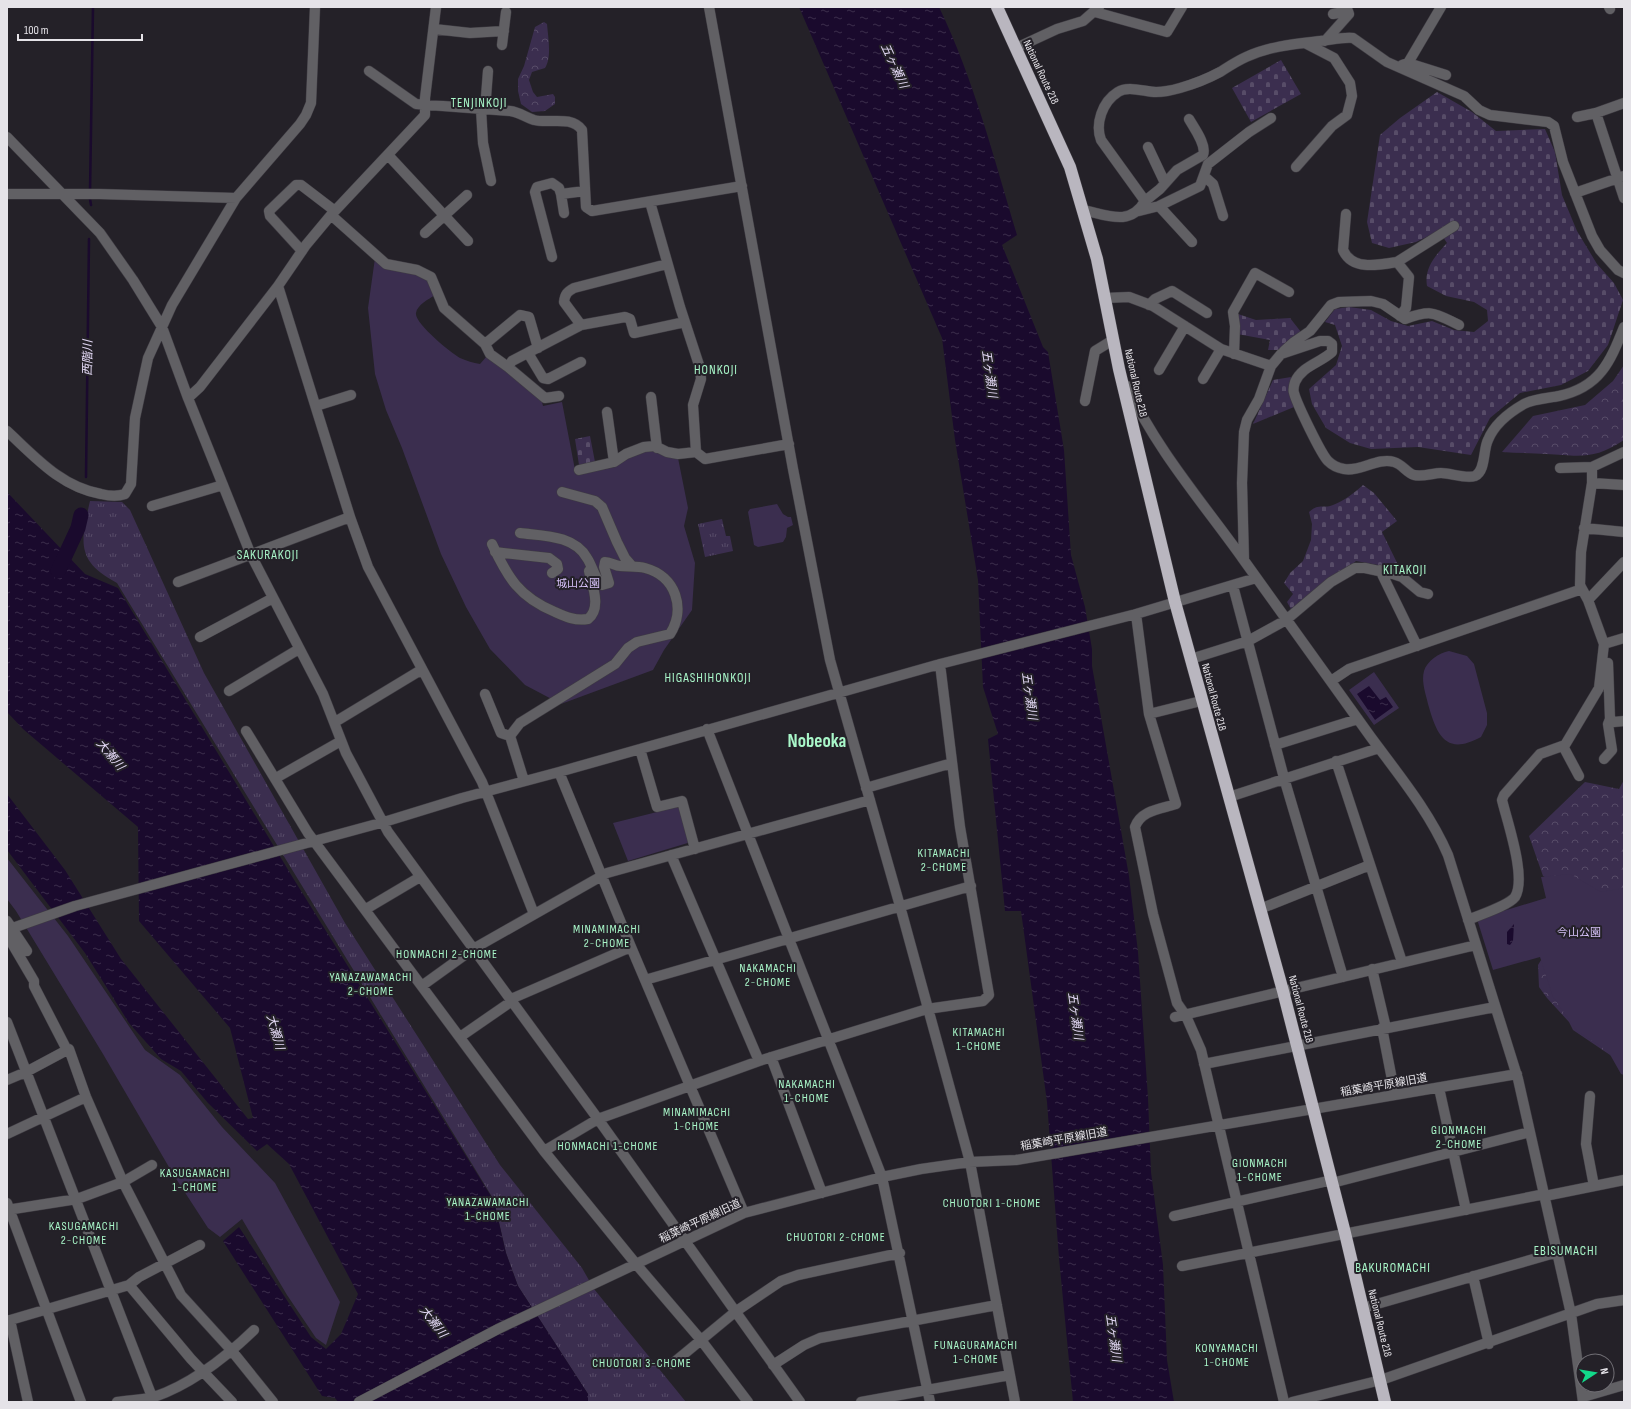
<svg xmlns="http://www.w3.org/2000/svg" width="1631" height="1409" font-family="'Sofia Sans Condensed','Noto Sans JP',sans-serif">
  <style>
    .grass { fill: url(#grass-tufts) }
    .forest { fill: url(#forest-crowns) }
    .cemetery { fill: url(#cemetery-stones) }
    .park { fill: #3b2e4f }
    .water { fill: url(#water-ripples) }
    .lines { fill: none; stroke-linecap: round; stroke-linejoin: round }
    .stream { stroke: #1a0a2d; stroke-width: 2.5 }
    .river { stroke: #1a0a2d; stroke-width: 15 }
    .minor-casing { stroke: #3f3c43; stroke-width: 11 }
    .highway-casing { stroke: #3f3c43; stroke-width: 13 }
    .minor { stroke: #616064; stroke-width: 10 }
    .highway { stroke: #b9b6bf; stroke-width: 12 }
    .labels { text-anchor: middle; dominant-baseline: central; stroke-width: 4; stroke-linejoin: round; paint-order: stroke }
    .street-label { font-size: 11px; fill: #e5e3e8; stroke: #242128 }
    .park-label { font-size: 11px; fill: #d7c2f9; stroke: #242128 }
    .water-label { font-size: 12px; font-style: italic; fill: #e3d9f5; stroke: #242128 }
    .neighbourhood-label { font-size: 12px; letter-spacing: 1px; fill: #a9f7c9; stroke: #242128 }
    .quarter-label { font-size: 13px; letter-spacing: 1px; fill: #a9f7c9; stroke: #242128 }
    .town-label { font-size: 19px; font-weight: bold; fill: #a9f7c9; stroke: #242128 }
  </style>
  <defs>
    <pattern id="grass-tufts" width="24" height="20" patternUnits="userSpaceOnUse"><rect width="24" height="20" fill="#3b2e4f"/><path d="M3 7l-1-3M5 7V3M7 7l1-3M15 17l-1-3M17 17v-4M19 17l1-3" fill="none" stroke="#574c68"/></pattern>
    <pattern id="forest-crowns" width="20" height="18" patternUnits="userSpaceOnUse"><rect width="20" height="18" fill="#3b2e4f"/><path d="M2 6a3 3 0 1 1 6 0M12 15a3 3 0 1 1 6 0" fill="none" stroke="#574c68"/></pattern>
    <pattern id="cemetery-stones" width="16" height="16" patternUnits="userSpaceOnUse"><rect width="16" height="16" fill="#3b2e4f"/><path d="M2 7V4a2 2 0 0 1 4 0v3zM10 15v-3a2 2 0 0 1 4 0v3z" fill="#574c68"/></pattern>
    <pattern id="water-ripples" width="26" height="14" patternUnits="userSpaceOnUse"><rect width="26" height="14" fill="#1a0a2d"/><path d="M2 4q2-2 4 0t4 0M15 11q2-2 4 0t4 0" fill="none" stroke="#3b2e4b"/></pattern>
  </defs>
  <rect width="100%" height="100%" fill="#242128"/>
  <path class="grass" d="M 90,501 L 122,502 L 130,510 L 204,673 L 345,923 L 500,1165 L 582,1268 L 594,1289 L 686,1402 L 588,1402 L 588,1394 L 518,1286 L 506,1253 L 494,1200 L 117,583 C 75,561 81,541 90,501 Z
    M 722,519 L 726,536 L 730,536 L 733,551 L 705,557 L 698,524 Z"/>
  <path class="forest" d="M 544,22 L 547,24 C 548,37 552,57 545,68 L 532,72 L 529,80 L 533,92 L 537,97 L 553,94 L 555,97 L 555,104 L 545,111 L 532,112 L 521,104 L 518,91 L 518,79 L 524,66 L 535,27 Z
    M 1624,365 L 1624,440 C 1594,460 1580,456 1546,454 C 1532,453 1517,453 1502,452 L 1533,416 L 1585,405 L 1613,381 Z
    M 1624,780 L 1624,955 L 1613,1057 L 1573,1030 L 1569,1022 L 1547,998 L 1539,987 L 1538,965 L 1546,952 L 1554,882 L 1543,876 L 1529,836 L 1585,782 L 1619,789 Z"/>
  <path class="cemetery" d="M 1281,60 L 1301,94 L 1251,122 L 1232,88 Z
    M 1437,92 L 1472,112 L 1496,131 L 1545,129 L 1555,152 L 1562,195 L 1577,231 L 1597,264 L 1614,283 L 1623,300 L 1608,345 L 1588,371 L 1561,385 L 1520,393 L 1490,418 L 1471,455 L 1418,447 L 1371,449 L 1350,443 L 1326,428 L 1312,404 L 1309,389 L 1336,365 L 1342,346 L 1335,325 L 1325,322 L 1335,309 L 1349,307 L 1371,310 L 1391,321 L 1408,326 L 1432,321 L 1454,330 L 1474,332 L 1488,321 L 1487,310 L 1474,302 L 1446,296 L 1427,286 C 1424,268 1435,256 1447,243 L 1439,231 L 1416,242 L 1389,248 L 1372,243 L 1367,222 L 1380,135 L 1400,118 Z
    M 1238,314 L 1256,320 L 1290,318 L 1301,332 L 1279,350 L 1268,350 L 1270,340 L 1237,334 Z
    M 1291,377 L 1289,391 L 1294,407 L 1253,424 L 1273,380 Z
    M 590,436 L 595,462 L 579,465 L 575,439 Z
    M 1363,485 L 1374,493 L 1397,521 L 1382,532 L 1402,573 L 1389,567 L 1356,561 L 1292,611 L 1287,602 L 1293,594 L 1284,583 L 1290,573 L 1303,561 L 1311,540 L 1312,524 L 1309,512 C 1319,503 1323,509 1333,505 C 1344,501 1354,493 1363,485 Z"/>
  <path class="park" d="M 375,258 L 425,275 L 435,295 C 429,299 417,305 416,313 C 414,323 451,353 460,358 C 467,361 473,363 480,364 L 487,356 L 541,398 L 543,406 L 562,402 L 576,475 L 615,467 L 636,451 L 651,449 L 678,458 L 688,508 L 684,526 L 695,563 L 692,610 L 664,650 L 653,670 L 561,704 L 525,685 L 490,649 L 466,607 L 441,554 L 402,448 L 386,410 L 375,374 L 368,308 Z
    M 777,504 L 783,514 L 788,517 L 791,517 L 793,525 L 787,528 L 786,537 L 783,542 L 758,547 L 754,545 L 748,512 L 750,509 Z
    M 1449,651 L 1467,656 L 1474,664 L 1487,713 L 1487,725 L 1481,737 C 1446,756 1437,736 1428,704 C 1426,694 1421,682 1424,671 C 1427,661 1439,653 1449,651 Z
    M 1374,672 L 1399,708 L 1374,725 L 1349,690 Z
    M 681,806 L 691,842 L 628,861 L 613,823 Z
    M 7,858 L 68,936 L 145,1050 L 180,1075 L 222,1127 L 275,1183 L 340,1302 L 326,1345 L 316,1338 L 287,1295 L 242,1219 L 220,1237 L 208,1228 L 173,1174 L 103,1054 L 16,911 L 7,899 Z
    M 1570,874 L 1601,892 L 1624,888 L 1624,1075 L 1621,1074 L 1608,1051 L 1577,1031 L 1553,997 L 1540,957 L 1493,970 L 1477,919 L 1546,898 L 1541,877 Z"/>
  <path class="water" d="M 799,7 L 939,7 C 974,80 994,158 1017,235 L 1002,245 L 1043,347 L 1048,352 L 1064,450 L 1071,555 L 1085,607 L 1092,649 L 1092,666 L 1129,876 L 1138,952 L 1148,1098 L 1151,1172 L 1163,1265 L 1167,1360 L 1174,1402 L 1073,1402 L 1059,1258 L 1047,1102 L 1021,911 L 1005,911 L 988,739 L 998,734 L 983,687 L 978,580 L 955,440 L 942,338 Z
    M 7,492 L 85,574 L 118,588 L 293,878 L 494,1201 L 506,1253 L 518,1286 L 588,1394 L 588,1402 L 338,1402 L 335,1398 L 322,1396 L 223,1241 L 239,1227 L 311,1337 L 326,1349 L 341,1334 L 358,1294 L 289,1164 L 267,1144 L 257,1151 L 208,1103 L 181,1071 L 161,1059 L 129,1023 L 85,953 L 7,850 L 7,794 L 65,870 L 121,959 L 248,1119 L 253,1118 L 230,1028 L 139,921 L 138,827 L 23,729 L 7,712 Z
    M 1369,686 L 1380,700 L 1386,697 L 1393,707 L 1375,720 L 1357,694 Z
    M 1514,924 L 1513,941 L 1510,945 L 1507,944 L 1507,932 Z"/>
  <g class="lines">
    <path class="stream" d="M 90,192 L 93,7
      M 90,199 L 91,205
      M 86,477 L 89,239"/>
    <path class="river" d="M 58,571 L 78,528 L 81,515"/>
    <g class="minor-casing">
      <path id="minor" d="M 709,7 L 793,469 L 830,660 L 900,906 L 970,1162 L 1015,1402
        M 1609,7 L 1610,9
        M 1095,12 L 1167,32 L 1182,7
        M 434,29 L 470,33 L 504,31
        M 1325,41 L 1349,14 L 1348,11 L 1333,14
        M 502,45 L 506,12
        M 1016,48 L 1057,29 L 1083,21 L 1099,7
        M 1408,63 L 1441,7
        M 1402,65 L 1408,63 L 1446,75
        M 369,71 L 416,104 L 510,111 C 519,112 525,117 534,120 C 549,124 571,115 582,130 L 586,207 L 592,211 L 742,186
        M 481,109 L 483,143 L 491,181
        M 485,110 L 488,71
        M 1596,113 L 1624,198
        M 1577,117 L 1596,113 L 1624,103
        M 7,137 L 100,233 L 133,280 L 162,327 L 188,398 L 251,555 L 323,694 L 346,753 L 388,832 L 598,1119 L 800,1402
        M 1148,147 L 1165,183
        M 388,155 L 468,241
        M 1296,167 L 1332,126 L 1347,115 L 1352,96 L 1350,83 L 1334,58 L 1305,43
        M 1204,176 L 1213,184 L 1223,216
        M 1575,193 L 1624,176
        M 7,194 L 99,194 L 236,198
        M 561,194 L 564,213
        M 1145,201 L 1160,189 L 1177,170 L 1203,155 C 1207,145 1194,128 1189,119
        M 650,202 L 680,307 L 700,368 L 701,379 L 693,405 L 696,452 L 705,459 L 789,444
        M 1159,206 L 1192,242
        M 1083,210 C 1107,215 1130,227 1145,201 L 1101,140 C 1095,124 1102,102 1118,92 C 1128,85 1145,92 1156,92 C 1164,92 1173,90 1180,88 C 1194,84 1207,79 1220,72 C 1228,67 1237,61 1246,57 C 1270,46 1294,44 1320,41 C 1331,40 1342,37 1353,38 L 1387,62 L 1464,96 L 1479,110 L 1490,115 L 1548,122 L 1554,126 L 1563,162 L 1592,236 L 1600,250 L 1618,270 L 1624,273
        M 1139,211 L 1159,206 L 1200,186 L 1208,164 L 1249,132 L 1271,118
        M 1346,214 L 1343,250 C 1352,271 1379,265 1397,262 L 1409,277 L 1406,308 L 1400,316
        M 331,215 L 386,264 L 417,270 L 431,277 L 444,308 L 485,344 L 490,354 L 508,367 L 512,361 L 581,325 L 625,317 L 630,319 L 634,333 L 685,322
        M 425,233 L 467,195
        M 302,251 L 270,216 L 269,211 L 296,185 L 301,185 L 335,211
        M 552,257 L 535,192 L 537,187 L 552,183 L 559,188 L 561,194 L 585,191
        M 1397,262 L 1454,226
        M 278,286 L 350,517 L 368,567 L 482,782 L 534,914
        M 1105,298 L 1129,297 L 1153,306 L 1221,349 L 1271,366
        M 1149,305 L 1155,299 L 1172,291 L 1207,313
        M 581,325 L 564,302 C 565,294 567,292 574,288 L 667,264
        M 485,344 L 520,315 L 529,317 L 538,348
        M 1284,351 L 1294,342 L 1310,331 L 1331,305 L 1339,302 L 1371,301 L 1383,304 L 1405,319 C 1433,309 1434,313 1459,325
        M 528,353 L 543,378 L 548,379 L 581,362
        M 1234,354 L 1235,326 L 1233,312 L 1255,273 L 1289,292
        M 508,367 L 545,398 L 559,396
        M 1159,370 L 1185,326
        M 1203,379 L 1221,349
        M 1127,386 C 1156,449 1203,503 1243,559 C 1285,618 1328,677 1370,736 C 1398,774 1429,811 1448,855 L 1518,1079 L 1571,1314 L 1583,1402
        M 651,397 L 657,448
        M 188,398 L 200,387 L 278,286 L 306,245 L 331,215 L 425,115 L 425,98 L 436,7
        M 1085,401 L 1095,351 L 1113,340
        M 316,406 L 351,395
        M 607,412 L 614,462
        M 7,431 C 35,457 61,487 101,494 C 109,496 117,497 125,494 L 131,484 L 135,418 L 148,358 L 172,305 L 236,198 L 300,124 L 306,115 L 311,103 L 315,7
        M 1560,468 L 1592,467 L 1624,452
        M 579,470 L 614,462 L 626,454 L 644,447 L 655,446 L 667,452 L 678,454 L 696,452
        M 1592,483 L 1624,485
        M 562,492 L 595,501 L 602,507 L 617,542 L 625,558 L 632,566
        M 152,506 L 223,485
        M 1584,528 L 1624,532
        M 520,533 C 543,536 574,535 587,558 C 593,567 594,578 602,585 L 609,583 L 604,567 L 605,562 C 611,562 615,566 620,566 C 629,567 637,566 645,568 C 676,576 686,609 670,634 L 637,642 L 628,648 L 615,664 L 520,723 L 510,736 L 524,781
        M 492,544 C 508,578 519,597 555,612 C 566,617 575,621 588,619 C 602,608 592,585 589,571
        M 495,552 L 549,558 L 557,564 L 558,569 L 552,573
        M 1244,560 L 1242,483 L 1244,432 L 1247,420 L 1259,399 L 1271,366 L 1281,354 L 1320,341 L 1328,341 L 1332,344 L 1332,352 C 1320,363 1302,366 1295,382 C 1294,385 1293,390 1294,393 C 1297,404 1321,454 1328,461 C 1332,465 1338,468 1344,469 C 1360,472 1378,457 1394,462 C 1402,464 1407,473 1414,475 C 1423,477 1433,473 1441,473 C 1451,473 1465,479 1475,476 C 1486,471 1483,449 1488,440 C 1494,425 1510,412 1524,404 C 1533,399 1549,398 1559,396 C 1600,387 1610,362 1624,327
        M 1380,570 L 1417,646
        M 178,582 L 350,517
        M 1233,586 L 1284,778 L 1343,977
        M 1582,589 L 1580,585 L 1581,552 L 1592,483 L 1592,467
        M 1588,600 L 1624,562
        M 1136,614 L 1149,714 L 1176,804 C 1161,809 1141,810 1135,827 L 1153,914 L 1177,1003 L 1186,1016 L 1201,1050 L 1284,1402
        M 200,637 L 273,598
        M 1604,644 L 1624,638
        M 1191,659 L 1248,641 L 1286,620 L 1331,582 L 1355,568 L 1365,568 L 1393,574 L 1402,577 L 1420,592 L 1428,594
        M 1331,681 L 1349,669 L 1582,589 L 1588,600 L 1604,644 L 1599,688 L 1565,745 L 1540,754 L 1504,795 L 1502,800 C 1507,821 1527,878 1515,897 C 1508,906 1479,915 1468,920
        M 229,691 L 299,649
        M 485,694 L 501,733 L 510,736
        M 1149,714 L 1201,701
        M 1610,719 L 1614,722 L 1624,721
        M 335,722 L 421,670
        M 707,729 L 882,1177 L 930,1402
        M 246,731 L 308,833 L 544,1151 L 636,1264 L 701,1340 L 748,1402
        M 1275,745 L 1358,719
        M 1563,746 L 1579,776
        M 640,749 L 657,807 L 682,801 L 695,849
        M 1604,759 L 1612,750 L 1608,724 L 1610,719 L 1608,663
        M 1336,761 L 1402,962
        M 559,772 L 631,947 L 744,1213
        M 276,778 L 341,741
        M 866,788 L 952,763
        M 1229,797 L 1379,748
        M 671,855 L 759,1061
        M 366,909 L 420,877
        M 1260,909 L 1370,865
        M 7,921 L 27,951
        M 7,930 L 75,906 L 384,822 L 462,798 L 559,772 L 940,664 L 1136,614 L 1256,578
        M 7,935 L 34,981 L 34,986 L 67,1050
        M 1372,969 L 1386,1028
        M 645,980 L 971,886
        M 423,985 L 473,949 L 607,873 L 870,800
        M 511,999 L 631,947
        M 1175,1017 L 1476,945
        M 7,1022 L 154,1402
        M 1382,1028 L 1395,1095
        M 460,1037 L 512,1001
        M 771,1057 L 822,1193
        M 1204,1064 L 1495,1007
        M 7,1080 L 26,1072 L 69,1049 L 86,1097 L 123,1182 L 181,1295 L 232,1351 L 273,1402
        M 1439,1088 L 1466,1210
        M 1590,1096 L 1586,1144 L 1594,1186
        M 7,1134 L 86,1097
        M 544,1151 L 598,1119 L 759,1061 L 927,1009 L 983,1001 L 989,995 L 960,827 L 940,664
        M 1332,1183 L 1530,1132
        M 1545,1196 L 1624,1180
        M 7,1203 L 81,1402
        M 7,1210 L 77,1199 L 123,1182 L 152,1165
        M 1174,1216 L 1332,1180
        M 1182,1266 L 1545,1194
        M 1473,1276 L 1489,1344
        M 129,1285 L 139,1277 L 200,1245
        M 1363,1308 L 1558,1252
        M 10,1320 L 28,1402
        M 7,1321 L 129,1285 L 191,1359 L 232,1402
        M 672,1364 L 735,1312 L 781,1281 L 798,1275 L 900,1253
        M 773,1365 L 804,1345 L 820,1338 L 997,1305
        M 1583,1397 L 1624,1385
        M 117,1402 C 128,1400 142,1400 154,1397 C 192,1384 225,1358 254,1330
        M 359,1402 L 498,1329 L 744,1213 L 882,1177 L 921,1169 L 970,1162 L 1016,1160 L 1517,1074
        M 861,1402 L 1010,1375
        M 1292,1402 L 1381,1380 L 1597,1304 L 1624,1300"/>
    </g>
    <g class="highway-casing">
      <path id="highway" d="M 997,7 L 1070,167 L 1097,259 L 1119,369 L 1175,602 L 1283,991 L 1345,1233 L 1385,1402"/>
    </g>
    <use href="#minor" class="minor"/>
    <use href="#highway" class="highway"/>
  </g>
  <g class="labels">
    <g class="street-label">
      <text transform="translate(1041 72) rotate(65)">National Route 218</text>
      <text transform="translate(1136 383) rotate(77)">National Route 218</text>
      <text transform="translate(1214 697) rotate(75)">National Route 218</text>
      <text transform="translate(1301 1009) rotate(75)">National Route 218</text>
      <text transform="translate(1384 1085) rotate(-10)">稲葉崎平原線旧道</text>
      <text transform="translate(1064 1139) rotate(-10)">稲葉崎平原線旧道</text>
      <text transform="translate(700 1221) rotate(-25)">稲葉崎平原線旧道</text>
      <text transform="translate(1380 1323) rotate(76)">National Route 218</text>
    </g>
    <g class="park-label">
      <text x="578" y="583">城山公園</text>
      <text x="1579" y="932">今山公園</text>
    </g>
    <g class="water-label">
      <text transform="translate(894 66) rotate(65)">五ヶ瀬川</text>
      <text transform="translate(88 358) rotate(-89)">西階川</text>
      <text transform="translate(989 374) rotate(82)">五ヶ瀬川</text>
      <text transform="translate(1029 696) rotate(82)">五ヶ瀬川</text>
      <text transform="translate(110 755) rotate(50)">大瀬川</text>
      <text transform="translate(1075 1016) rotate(82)">五ヶ瀬川</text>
      <text transform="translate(275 1032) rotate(74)">大瀬川</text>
      <text transform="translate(433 1322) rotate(52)">大瀬川</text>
      <text transform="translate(1113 1338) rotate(82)">五ヶ瀬川</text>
    </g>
    <g class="neighbourhood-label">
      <text x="944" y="853">KITAMACHI<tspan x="944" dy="14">2-CHOME</tspan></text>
      <text x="607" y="929">MINAMIMACHI<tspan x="607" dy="14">2-CHOME</tspan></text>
      <text x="447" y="954">HONMACHI 2-CHOME</text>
      <text x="768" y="968">NAKAMACHI<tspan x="768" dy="14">2-CHOME</tspan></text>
      <text x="371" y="977">YANAZAWAMACHI<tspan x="371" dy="14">2-CHOME</tspan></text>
      <text x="979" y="1032">KITAMACHI<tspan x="979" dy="14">1-CHOME</tspan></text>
      <text x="807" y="1084">NAKAMACHI<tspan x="807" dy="14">1-CHOME</tspan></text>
      <text x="697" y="1112">MINAMIMACHI<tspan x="697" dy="14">1-CHOME</tspan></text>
      <text x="1459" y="1130">GIONMACHI<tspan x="1459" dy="14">2-CHOME</tspan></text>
      <text x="608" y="1146">HONMACHI 1-CHOME</text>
      <text x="1260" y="1163">GIONMACHI<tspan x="1260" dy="14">1-CHOME</tspan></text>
      <text x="195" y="1173">KASUGAMACHI<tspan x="195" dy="14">1-CHOME</tspan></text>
      <text x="488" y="1202">YANAZAWAMACHI<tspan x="488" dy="14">1-CHOME</tspan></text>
      <text x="992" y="1203">CHUOTORI 1-CHOME</text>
      <text x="84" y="1226">KASUGAMACHI<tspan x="84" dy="14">2-CHOME</tspan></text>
      <text x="836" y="1237">CHUOTORI 2-CHOME</text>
      <text x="976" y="1345">FUNAGURAMACHI<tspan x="976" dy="14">1-CHOME</tspan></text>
      <text x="1227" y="1348">KONYAMACHI<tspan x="1227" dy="14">1-CHOME</tspan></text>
      <text x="642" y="1363">CHUOTORI 3-CHOME</text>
    </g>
    <g class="quarter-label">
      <text x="479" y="103">TENJINKOJI</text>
      <text x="716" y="370">HONKOJI</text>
      <text x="268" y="555">SAKURAKOJI</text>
      <text x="1405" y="570">KITAKOJI</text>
      <text x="708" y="678">HIGASHIHONKOJI</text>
      <text x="1566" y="1251">EBISUMACHI</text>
      <text x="1393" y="1268">BAKUROMACHI</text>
    </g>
    <g class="town-label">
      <text x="817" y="741">Nobeoka</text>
    </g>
  </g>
  <rect width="1631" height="1409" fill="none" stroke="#e5e3e8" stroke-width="16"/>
  <g transform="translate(1595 1373) rotate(78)"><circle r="19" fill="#242128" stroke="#716f75"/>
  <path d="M0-3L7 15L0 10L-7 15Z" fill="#12d98a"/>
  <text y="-6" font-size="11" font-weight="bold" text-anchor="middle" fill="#e5e3e8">N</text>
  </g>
  <path d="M18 34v6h124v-6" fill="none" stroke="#e5e3e8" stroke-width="2"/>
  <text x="24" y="34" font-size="12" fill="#e5e3e8" stroke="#242128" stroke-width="3" paint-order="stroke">100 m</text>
</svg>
